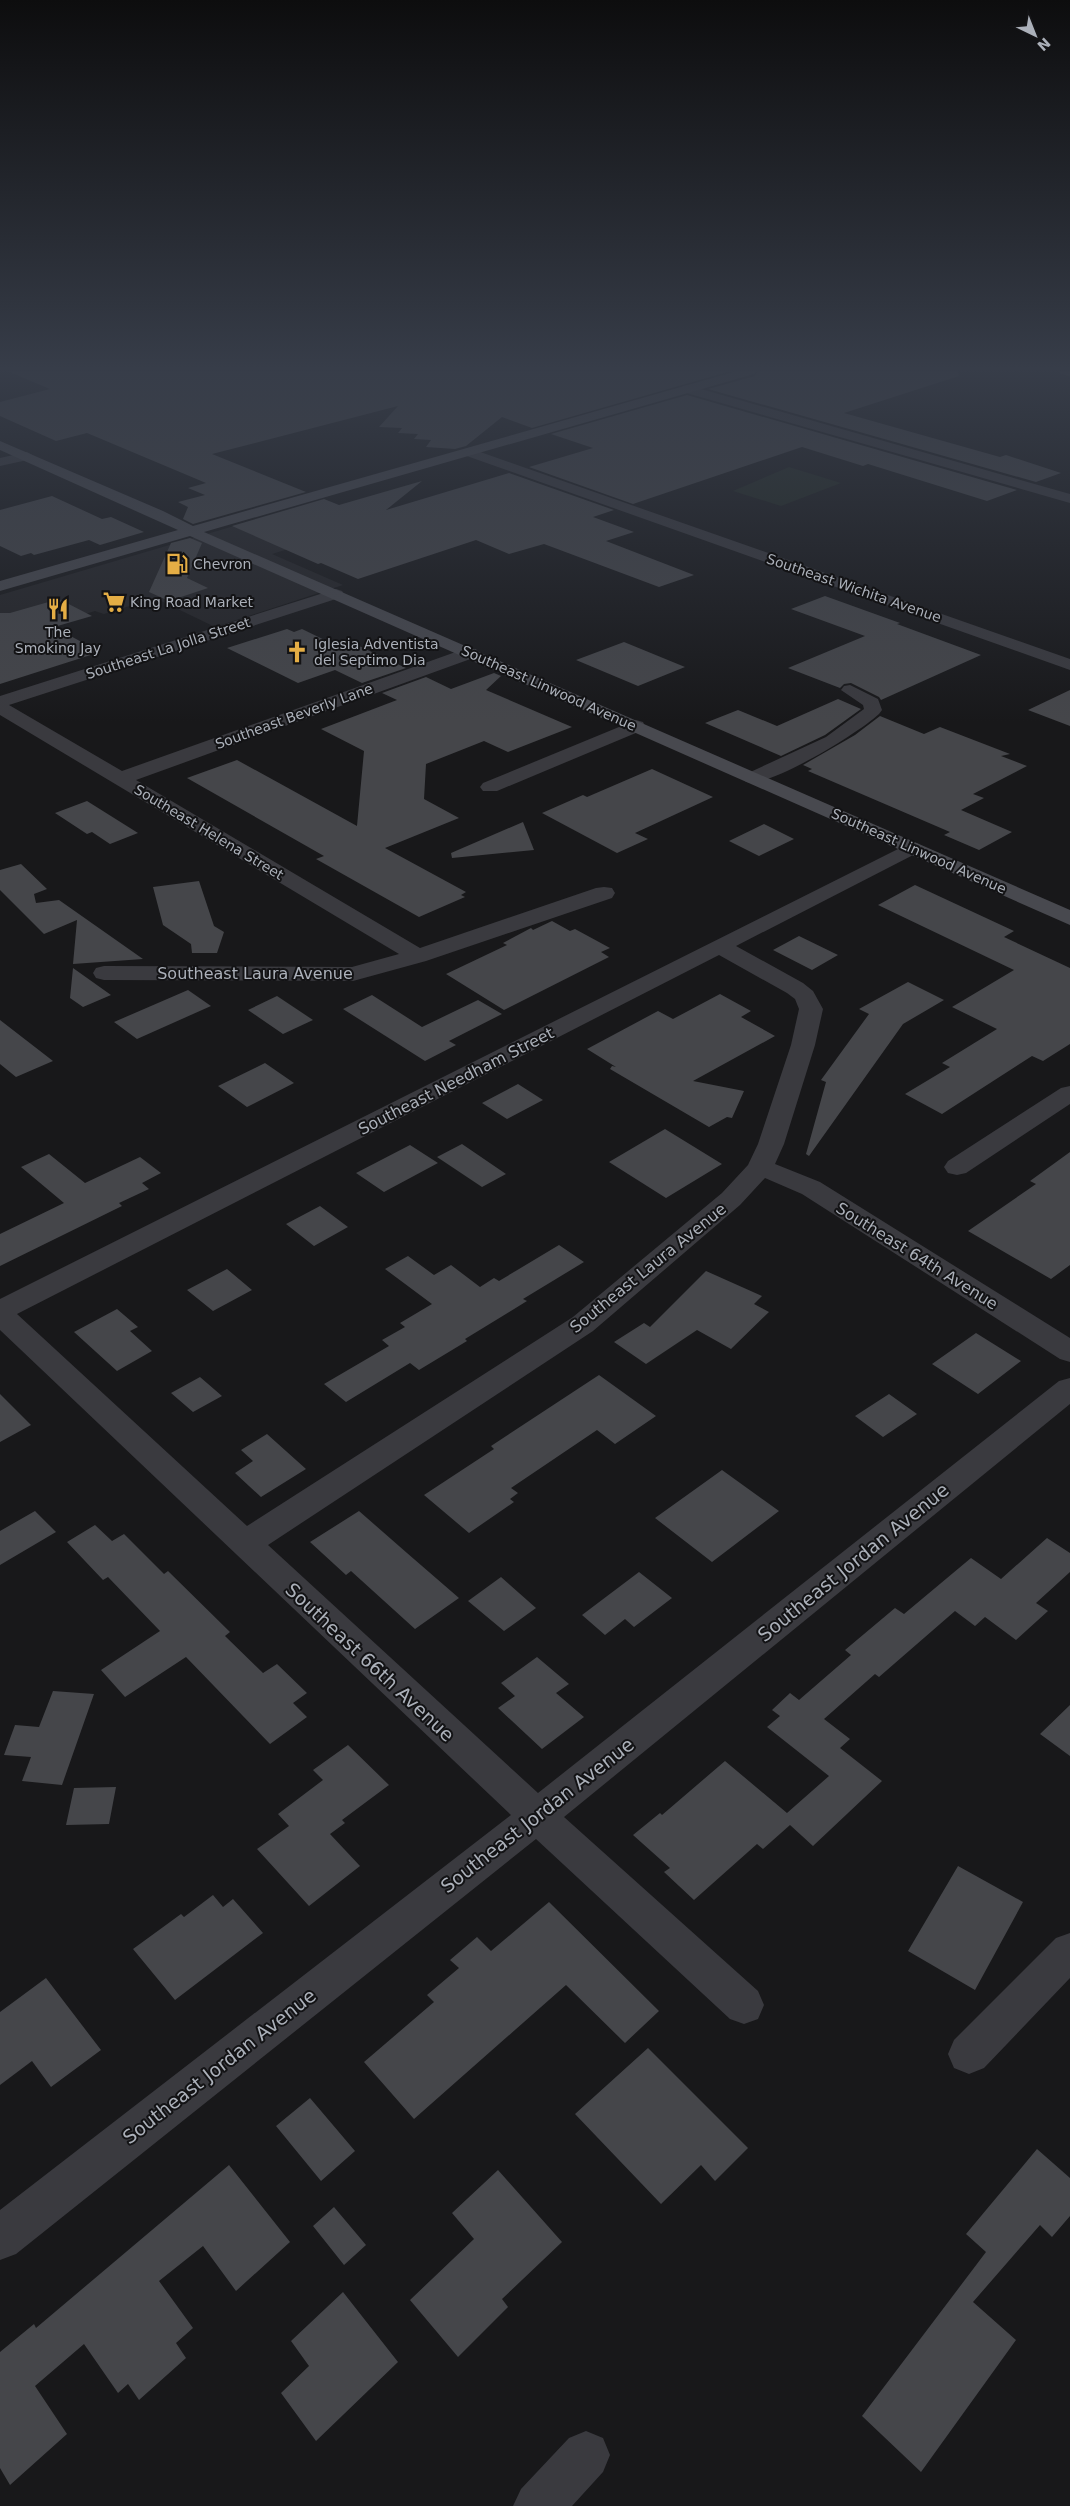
<svg xmlns="http://www.w3.org/2000/svg" width="1070" height="2506" font-family="'DejaVu Sans',sans-serif">
  <style>
    .built { fill: #242427 }
    .green { fill: #202821 }
    .building { fill: #45464a }
    .lines { fill: none; stroke-linecap: round; stroke-linejoin: round }
    .street { fill: #3a3a3f; fill-rule: evenodd }
    .secondary { fill: #48494f; fill-rule: evenodd }
    .labels { text-anchor: middle; dominant-baseline: central; stroke-width: 4; stroke-linejoin: round; paint-order: stroke }
    .far-poi-label { font-size: 14px; fill: #abb0b9; stroke: #131315; text-anchor: start }
    .far-street-label { font-size: 14px; fill: #abb0b9; stroke: #131315 }
    .street-label { font-size: 16px; fill: #abb0b9; stroke: #131315 }
    .near-street-label { font-size: 19px; fill: #abb0b9; stroke: #131315 }
  </style>
  <rect width="100%" height="100%" fill="#18181a"/>
  <path class="built" d="M 302,506 L 353,529 L 272,554 L 343,585 L 215,627 L 155,598 L 104,614 L 95,611 L 0,640 L 0,595 Z"/>
  <path class="green" d="M 789,467 L 841,483 L 781,506 L 733,491 Z"/>
  <path class="building" d="M 7,371 L 731,371 L 532,428 L 502,417 L 466,446 L 455,449 L 426,447 L 431,440 L 414,439 L 418,434 L 398,433 L 402,428 L 379,427 L 398,406 L 212,454 L 306,492 L 193,524 L 183,519 L 188,507 L 178,502 L 205,495 L 188,488 L 206,483 L 87,433 L 56,441 L 0,416 L 0,402 L 50,389 Z
    M 758,371 L 958,371 L 959,376 L 844,413 L 1000,457 L 1006,455 L 1061,473 L 1036,482 L 708,389 L 755,376 Z
    M 687,395 L 1017,490 L 987,501 L 868,464 L 863,466 L 802,447 L 633,504 L 529,467 L 593,448 L 551,434 Z
    M 509,473 L 614,510 L 593,517 L 634,532 L 606,541 L 694,575 L 659,587 L 544,544 L 509,554 L 476,540 L 358,579 L 321,563 L 318,564 L 232,526 L 324,499 L 339,505 L 422,481 L 386,510 Z
    M 52,496 L 102,519 L 111,517 L 144,532 L 100,545 L 89,540 L 34,555 L 31,553 L 21,556 L 0,546 L 0,510 Z
    M 190,538 L 202,543 L 187,578 L 208,588 L 169,601 L 149,592 L 171,543 Z
    M 825,596 L 900,623 L 897,624 L 981,655 L 881,700 L 879,697 L 851,683 L 844,684 L 840,688 L 788,668 L 865,636 L 791,609 Z
    M 59,599 L 92,616 L 54,627 L 100,652 L 0,684 L 0,613 L 10,613 Z
    M 287,629 L 294,632 L 302,629 L 335,645 L 342,642 L 354,648 L 359,646 L 406,668 L 362,683 L 335,670 L 298,683 L 227,648 Z
    M 624,642 L 685,667 L 638,686 L 576,660 Z
    M 494,673 L 501,676 L 486,690 L 572,727 L 508,752 L 484,741 L 426,764 L 424,799 L 459,818 L 385,848 L 466,892 L 461,895 L 465,897 L 419,917 L 316,859 L 324,856 L 187,778 L 237,760 L 357,826 L 364,751 L 321,729 L 397,700 L 382,693 L 426,677 L 451,689 Z
    M 1070,690 L 1070,726 L 1028,710 Z
    M 838,699 L 861,709 L 825,735 L 781,756 L 705,723 L 738,710 L 777,726 Z
    M 880,716 L 924,734 L 940,727 L 1010,754 L 1001,756 L 1027,766 L 973,794 L 984,798 L 961,810 L 1012,832 L 979,850 L 944,835 L 950,832 L 808,771 L 812,769 L 803,765 L 855,735 Z
    M 652,769 L 713,797 L 635,833 L 648,839 L 617,853 L 542,813 L 583,795 L 587,797 Z
    M 87,801 L 138,833 L 110,844 L 92,832 L 87,834 L 55,813 Z
    M 523,822 L 534,850 L 452,858 L 451,853 Z
    M 764,824 L 794,839 L 759,856 L 729,841 Z
    M 21,864 L 47,889 L 34,894 L 36,903 L 59,900 L 143,959 L 73,964 L 77,920 L 44,934 L 0,890 L 0,870 Z
    M 199,881 L 214,926 L 224,932 L 217,953 L 192,953 L 191,944 L 163,925 L 153,887 Z
    M 915,885 L 1014,931 L 1004,937 L 1070,968 L 1070,1044 L 1043,1061 L 1032,1056 L 942,1114 L 905,1094 L 950,1067 L 942,1063 L 997,1029 L 952,1007 L 1014,970 L 878,905 Z
    M 552,921 L 570,931 L 575,929 L 610,948 L 601,952 L 609,957 L 504,1010 L 446,974 L 507,945 L 503,943 L 531,928 L 533,930 Z
    M 799,936 L 838,955 L 812,970 L 773,950 Z
    M 73,968 L 111,995 L 83,1007 L 70,998 Z
    M 908,982 L 944,1000 L 903,1024 L 809,1156 L 806,1154 L 826,1082 L 821,1080 L 869,1014 L 859,1009 Z
    M 188,990 L 211,1006 L 137,1039 L 114,1022 Z
    M 720,994 L 751,1011 L 741,1017 L 775,1036 L 693,1081 L 744,1091 L 732,1118 L 727,1117 L 709,1127 L 610,1069 L 612,1066 L 616,1067 L 587,1049 L 658,1011 L 673,1019 Z
    M 372,995 L 422,1027 L 478,1000 L 502,1014 L 449,1041 L 456,1045 L 425,1061 L 343,1009 Z
    M 277,996 L 313,1020 L 283,1034 L 248,1010 Z
    M 0,1020 L 53,1061 L 16,1077 L 0,1064 Z
    M 265,1063 L 294,1083 L 247,1107 L 218,1086 Z
    M 518,1084 L 543,1100 L 507,1119 L 482,1103 Z
    M 665,1129 L 722,1164 L 666,1198 L 609,1162 Z
    M 462,1144 L 506,1174 L 482,1187 L 437,1157 Z
    M 410,1145 L 438,1163 L 384,1192 L 356,1173 Z
    M 1070,1152 L 1070,1265 L 1051,1279 L 968,1231 L 1036,1184 L 1030,1181 Z
    M 49,1154 L 85,1183 L 140,1157 L 161,1173 L 142,1183 L 149,1189 L 119,1203 L 122,1206 L 0,1266 L 0,1234 L 64,1203 L 21,1167 Z
    M 320,1206 L 348,1227 L 314,1246 L 286,1224 Z
    M 559,1245 L 584,1262 L 523,1299 L 527,1301 L 465,1339 L 467,1341 L 419,1370 L 410,1363 L 346,1402 L 324,1384 L 389,1346 L 382,1340 L 405,1327 L 400,1323 L 432,1304 L 385,1269 L 408,1256 L 434,1275 L 451,1265 L 480,1287 L 494,1278 L 499,1281 Z
    M 227,1269 L 252,1290 L 213,1311 L 187,1290 Z
    M 706,1271 L 762,1296 L 754,1304 L 769,1312 L 731,1349 L 697,1330 L 646,1364 L 614,1342 L 644,1323 L 650,1327 Z
    M 117,1309 L 138,1327 L 130,1331 L 152,1351 L 117,1371 L 74,1332 Z
    M 976,1333 L 1021,1361 L 978,1394 L 932,1364 Z
    M 599,1375 L 656,1416 L 615,1444 L 597,1430 L 511,1488 L 518,1493 L 510,1499 L 514,1502 L 469,1533 L 424,1495 L 494,1449 L 491,1446 Z
    M 200,1377 L 222,1396 L 193,1412 L 171,1393 Z
    M 0,1394 L 31,1425 L 0,1442 Z
    M 889,1394 L 917,1414 L 883,1437 L 855,1416 Z
    M 267,1434 L 306,1469 L 261,1497 L 235,1473 L 253,1461 L 241,1450 Z
    M 722,1470 L 779,1511 L 712,1562 L 655,1518 Z
    M 35,1511 L 56,1532 L 0,1565 L 0,1531 Z
    M 359,1511 L 407,1553 L 459,1598 L 415,1629 L 351,1571 L 346,1575 L 310,1542 Z
    M 95,1525 L 112,1541 L 124,1534 L 164,1574 L 168,1571 L 230,1632 L 225,1636 L 263,1673 L 277,1664 L 307,1693 L 293,1703 L 307,1717 L 270,1744 L 186,1657 L 125,1697 L 101,1670 L 160,1631 L 108,1577 L 103,1580 L 67,1542 Z
    M 1047,1538 L 1070,1553 L 1070,1572 L 1036,1603 L 1048,1611 L 1016,1640 L 985,1617 L 975,1626 L 955,1611 L 879,1677 L 875,1674 L 824,1719 L 850,1739 L 840,1748 L 882,1781 L 813,1846 L 790,1825 L 763,1849 L 757,1844 L 694,1900 L 664,1872 L 670,1868 L 633,1835 L 660,1813 L 662,1815 L 725,1761 L 787,1813 L 829,1776 L 767,1727 L 780,1716 L 772,1710 L 790,1693 L 799,1700 L 851,1655 L 845,1650 L 895,1608 L 904,1614 L 971,1558 L 1001,1579 Z
    M 639,1572 L 672,1598 L 634,1627 L 625,1619 L 605,1635 L 582,1615 Z
    M 501,1577 L 536,1608 L 504,1631 L 468,1601 Z
    M 537,1657 L 569,1684 L 556,1693 L 584,1717 L 542,1749 L 498,1708 L 515,1696 L 501,1683 Z
    M 53,1691 L 94,1694 L 62,1785 L 22,1781 L 31,1757 L 4,1755 L 15,1725 L 39,1727 Z
    M 1070,1705 L 1070,1756 L 1040,1734 Z
    M 348,1745 L 389,1785 L 342,1820 L 345,1823 L 330,1834 L 360,1866 L 309,1906 L 257,1849 L 289,1826 L 278,1814 L 323,1780 L 313,1770 Z
    M 116,1787 L 109,1824 L 66,1825 L 74,1788 Z
    M 958,1866 L 1023,1902 L 975,1990 L 908,1951 Z
    M 213,1895 L 223,1907 L 233,1899 L 263,1933 L 175,2000 L 133,1949 L 181,1914 L 184,1917 Z
    M 549,1902 L 659,2011 L 625,2043 L 566,1985 L 414,2119 L 364,2062 L 434,2002 L 427,1995 L 459,1968 L 450,1960 L 477,1937 L 491,1951 Z
    M 46,1978 L 101,2050 L 51,2087 L 32,2061 L 0,2085 L 0,2012 Z
    M 648,2048 L 748,2148 L 715,2181 L 701,2165 L 661,2204 L 575,2114 Z
    M 310,2098 L 355,2151 L 321,2181 L 276,2126 Z
    M 1037,2149 L 1070,2178 L 1070,2216 L 1052,2237 L 1040,2225 L 973,2302 L 1016,2340 L 921,2472 L 862,2416 L 986,2252 L 966,2234 Z
    M 229,2165 L 290,2242 L 236,2291 L 203,2246 L 159,2281 L 193,2328 L 176,2343 L 186,2358 L 139,2400 L 128,2384 L 118,2393 L 84,2344 L 35,2386 L 67,2434 L 10,2485 L 0,2468 L 0,2352 L 34,2324 L 36,2328 Z
    M 498,2170 L 562,2242 L 502,2299 L 508,2307 L 458,2357 L 410,2300 L 474,2239 L 452,2213 Z
    M 334,2207 L 366,2245 L 344,2265 L 313,2226 Z
    M 343,2292 L 398,2362 L 316,2441 L 281,2393 L 309,2366 L 291,2341 Z"/>
  <g class="lines">
    <path class="street" d="M 687,385 L 1070,494 L 1070,503 L 683,392 L 681,389 L 683,386 Z
      M 469,448 L 1070,659 L 1070,670 L 464,455 L 462,452 Z
      M 27,452 L 34,456 L 32,459 L 0,466 L 0,458 Z
      M 336,589 L 342,591 L 344,594 L 342,597 L 9,705 L 122,771 L 464,649 L 476,649 L 479,653 L 476,657 L 136,780 L 420,948 L 596,888 L 604,887 L 612,888 L 615,893 L 612,898 L 426,961 L 353,981 L 104,980 L 96,978 L 93,973 L 96,968 L 104,966 L 352,967 L 399,954 L 0,715 L 0,696 Z
      M 850,685 L 878,699 L 882,710 L 879,714 C 860,732 770,788 746,782 L 743,778 L 746,774 L 826,737 L 864,709 L 863,705 L 841,690 L 844,686 Z
      M 636,720 L 643,722 L 645,726 L 643,730 L 497,791 L 483,791 L 480,787 L 483,783 Z
      M 912,842 L 919,844 L 922,848 L 919,852 L 736,946 L 803,983 L 813,991 L 823,1009 L 815,1045 L 784,1144 L 775,1164 L 820,1182 L 1070,1338 L 1070,1362 L 1060,1359 L 802,1194 L 765,1178 L 740,1205 L 593,1331 L 268,1545 L 538,1793 L 1059,1381 L 1070,1378 L 1070,1404 L 564,1817 L 758,1991 L 764,2005 L 758,2019 L 744,2024 L 730,2019 L 536,1839 L 16,2254 L 0,2260 L 0,2210 L 511,1815 L 0,1330 L 0,1299 ZM 719,955 L 787,993 L 795,999 L 799,1009 L 791,1045 L 758,1144 L 748,1165 L 722,1193 L 573,1317 L 247,1526 L 17,1314 Z
      M 1070,1086 L 1070,1104 L 966,1173 L 957,1175 L 948,1173 L 944,1167 L 948,1161 L 1061,1088 Z
      M 1070,1933 L 1070,1978 L 984,2068 L 969,2074 L 954,2068 L 948,2054 L 954,2040 L 1056,1938 Z
      M 586,2431 L 603,2438 L 610,2455 L 603,2472 L 572,2506 L 513,2506 L 521,2489 L 569,2438 Z"/>
    <path class="secondary" d="M 737,371 L 756,371 L 754,374 L 204,532 L 1070,910 L 1070,925 L 190,536 L 0,591 L 0,581 L 178,530 L 0,450 L 0,441 L 163,511 L 193,526 Z
      M 1059,371 L 1070,371 L 1070,376 L 1061,374 Z"/>
  </g>
  <linearGradient id="sky" x2="0" y2="1"><stop stop-color="#0d0d0e"/><stop offset="0.51" stop-color="#373d49"/><stop offset="1" stop-color="#373d49" stop-opacity="0"/></linearGradient>
  <rect width="1070" height="722" fill="url(#sky)"/>
  <defs>
    <g id="fuel-bare" transform="scale(1.725)"><path d="M-5.5-6h7V0h2V4h1.3V-2.5L3-4.5l.8-.8L6-3V5H2.5V1h-1V6h-7ZM-4.2-4.7v3.2H.2V-4.7Z" fill="#e5ae45" stroke="#131315" stroke-width="2.5" paint-order="stroke"/></g>
    <g id="supermarket-bare" transform="scale(1.725)"><path d="M-6-5.5h2.5l.6 2H6L4.5 2H-2.5L-4.4-4H-6ZM-1.5 3.2a1.3 1.3 0 1 0 .1 0ZM3 3.2a1.3 1.3 0 1 0 .1 0Z" fill="#e5ae45" stroke="#131315" stroke-width="2.5" paint-order="stroke"/></g>
    <g id="restaurant-bare" transform="scale(1.725)"><path d="M-5-6h1v4h1v-4h1v4h1v-4h1v5L-1.5 .5V6h-2V.5L-5-1ZM5-6V6H3V1.5H1.5Q1.5-4 5-6Z" fill="#e5ae45" stroke="#131315" stroke-width="2.5" paint-order="stroke"/></g>
    <g id="church-bare" transform="scale(1.725)"><path d="M-1.2-6h2.4v3.5h3.3v2.4h-3.3V6h-2.4V-.1h-3.3v-2.4h3.3Z" fill="#e5ae45" stroke="#131315" stroke-width="2.5" paint-order="stroke"/></g>
  </defs>
  <g fill-rule="evenodd">
    <use href="#fuel-bare" x="177" y="564"/>
    <use href="#supermarket-bare" x="114" y="602"/>
    <use href="#restaurant-bare" x="58" y="609"/>
    <use href="#church-bare" x="297" y="652"/>
  </g>
  <g class="labels">
    <g class="far-poi-label">
      <text x="193" y="564">Chevron</text>
      <text x="130" y="602">King Road Market</text>
      <text x="58" y="632" text-anchor="middle">The<tspan x="58" dy="16">Smoking Jay</tspan></text>
      <text x="314" y="644">Iglesia Adventista<tspan x="314" dy="16">del Septimo Dia</tspan></text>
    </g>
    <g class="far-street-label">
      <text transform="translate(854 588) rotate(19)">Southeast Wichita Avenue</text>
      <text transform="translate(168 648) rotate(-18)">Southeast La Jolla Street</text>
      <text transform="translate(549 688) rotate(24)">Southeast Linwood Avenue</text>
      <text transform="translate(294 716) rotate(-20)">Southeast Beverly Lane</text>
      <text transform="translate(209 832) rotate(31)">Southeast Helena Street</text>
      <text transform="translate(919 851) rotate(24)">Southeast Linwood Avenue</text>
    </g>
    <g class="street-label">
      <text x="255" y="973">Southeast Laura Avenue</text>
      <text transform="translate(456 1081) rotate(-27)">Southeast Needham Street</text>
      <text transform="translate(917 1256) rotate(32)">Southeast 64th Avenue</text>
      <text transform="translate(648 1268) rotate(-39)">Southeast Laura Avenue</text>
    </g>
    <g class="near-street-label">
      <text transform="translate(853 1562) rotate(-39)">Southeast Jordan Avenue</text>
      <text transform="translate(370 1662) rotate(43)">Southeast 66th Avenue</text>
      <text transform="translate(537 1815) rotate(-38)">Southeast Jordan Avenue</text>
      <text transform="translate(219 2066) rotate(-38)">Southeast Jordan Avenue</text>
    </g>
  </g>
  <g transform="translate(1035 35) rotate(137)" stroke="#131315" stroke-width="4" paint-order="stroke">
  <path d="M0-4L9 19L0 12L-9 19Z" fill="#abb0b9"/>
  <text y="-8" font-size="14" font-weight="bold" text-anchor="middle" fill="#abb0b9">N</text>
  </g>
</svg>
